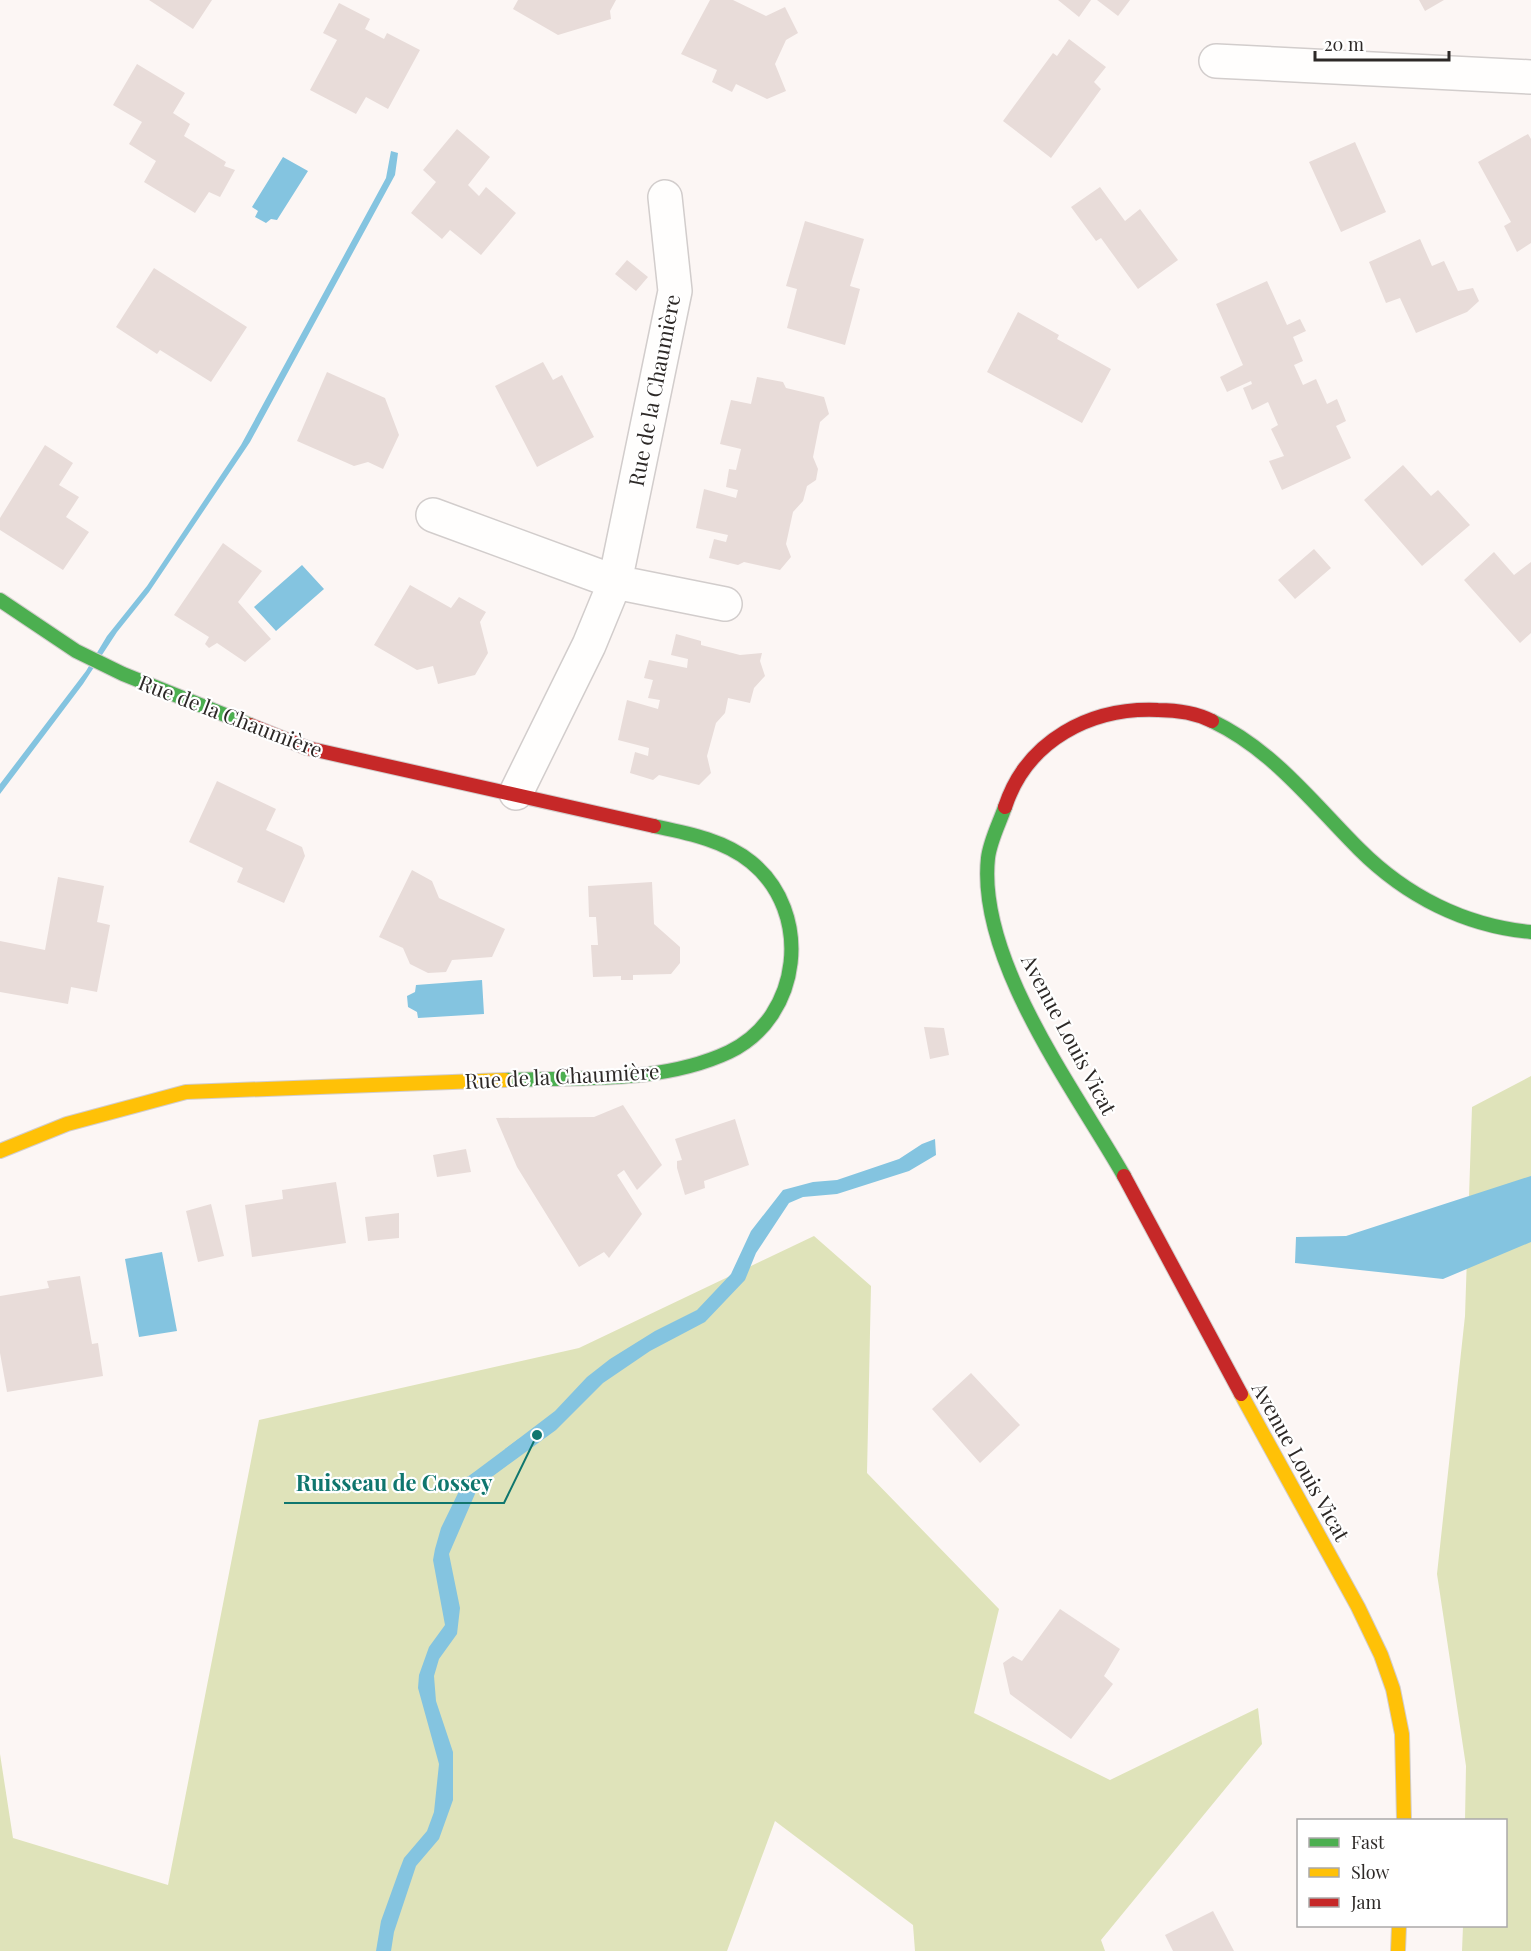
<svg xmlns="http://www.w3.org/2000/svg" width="1531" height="1951" font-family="'Playfair Display',serif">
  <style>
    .green { fill: #dfe3ba }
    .water { fill: #84c4e0 }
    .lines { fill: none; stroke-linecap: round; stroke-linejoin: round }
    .stream { stroke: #84c4e0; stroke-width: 14 }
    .building { fill: #e8dcd9 }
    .street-casing { stroke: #d2cdcc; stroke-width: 36 }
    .fast-casing { stroke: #d2cdcc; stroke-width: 16 }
    .slow-casing { stroke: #d2cdcc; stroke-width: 16 }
    .jam-casing { stroke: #d2cdcc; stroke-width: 16 }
    .street { stroke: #fffefd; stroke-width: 33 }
    .fast { stroke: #4caf50; stroke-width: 14 }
    .slow { stroke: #ffc107; stroke-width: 14 }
    .jam { stroke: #c62828; stroke-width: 14 }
    .labels { text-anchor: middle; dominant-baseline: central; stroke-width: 4.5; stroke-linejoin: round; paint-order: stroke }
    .street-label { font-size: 21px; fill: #2d2927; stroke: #fff }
    .leader { fill: none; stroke: #0f766e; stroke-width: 2 }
    .callout-dot { fill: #0f766e; stroke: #fff; stroke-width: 2 }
    .callout-label { font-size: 22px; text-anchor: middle; font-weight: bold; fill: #0f766e; stroke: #fff; stroke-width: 4.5; stroke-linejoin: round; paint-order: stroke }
  </style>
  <rect width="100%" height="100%" fill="#fcf6f4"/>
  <path class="green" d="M 1531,1076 L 1531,1951 L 1462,1951 L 1463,1926 L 1506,1926 L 1506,1820 L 1465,1820 L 1466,1766 L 1437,1574 L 1465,1316 L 1472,1107 Z
    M 814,1236 L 871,1286 L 867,1473 L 999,1609 L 974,1713 L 1110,1780 L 1258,1708 L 1262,1744 L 1101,1940 L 1105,1951 L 915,1951 L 913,1925 L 775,1821 L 727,1951 L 0,1951 L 0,1754 L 13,1838 L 168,1885 L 259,1420 L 579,1348 Z"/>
  <path class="water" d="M 391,151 L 398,153 L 395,175 L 250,442 L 149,592 L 117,632 L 83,684 L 0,794 L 0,784 L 86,671 L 107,636 L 147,586 L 241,445 L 386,178 Z
    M 283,157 L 308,171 L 277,220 L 271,219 L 266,223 L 255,217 L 258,211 L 252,207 Z
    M 302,565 L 324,589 L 276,631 L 254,607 Z
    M 482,980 L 484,1014 L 418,1018 L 417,1012 L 408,1007 L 407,996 L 415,992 L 416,985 Z
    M 935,1139 L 936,1155 L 909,1171 L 837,1194 L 803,1197 L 789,1203 L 756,1253 L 745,1280 L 705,1322 L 650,1351 L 603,1383 L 556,1430 L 478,1487 L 449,1554 L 460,1608 L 457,1634 L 439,1659 L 434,1676 L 436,1701 L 453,1752 L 453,1800 L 439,1839 L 416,1866 L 394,1932 L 391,1951 L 376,1951 L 381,1921 L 399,1871 L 404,1858 L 427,1831 L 434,1812 L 439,1764 L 418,1688 L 419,1675 L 429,1647 L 445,1625 L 433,1560 L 435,1549 L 441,1528 L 461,1487 L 467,1477 L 488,1464 L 489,1471 L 508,1458 L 505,1449 L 555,1411 L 587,1377 L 610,1359 L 655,1331 L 697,1310 L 731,1274 L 751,1231 L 783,1190 L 813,1182 L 837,1180 L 899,1159 L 922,1144 Z
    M 1531,1176 L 1531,1242 L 1443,1279 L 1295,1263 L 1296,1237 L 1346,1236 Z
    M 162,1252 L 177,1331 L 139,1337 L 125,1259 Z"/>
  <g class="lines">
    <path class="stream" d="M 475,1480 L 522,1445"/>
  </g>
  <path class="building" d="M 149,0 L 212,0 L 193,29 Z
    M 518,0 L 616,0 L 610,11 L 611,19 L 558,35 L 513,9 Z
    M 710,0 L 733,0 L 766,16 L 785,7 L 798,33 L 786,40 L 775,64 L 786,91 L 767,99 L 736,84 L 732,92 L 712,82 L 717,70 L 681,54 Z
    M 1058,0 L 1091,0 L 1079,17 Z
    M 1097,0 L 1130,0 L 1118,16 Z
    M 1419,0 L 1444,0 L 1425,11 Z
    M 339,3 L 370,19 L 365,29 L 384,39 L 387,33 L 420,50 L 388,109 L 366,97 L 356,114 L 310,90 L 337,40 L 323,33 Z
    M 1069,39 L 1106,67 L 1094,82 L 1101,89 L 1051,158 L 1003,121 L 1053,53 L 1057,56 Z
    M 137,64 L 185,93 L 173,113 L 190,124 L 184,136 L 226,162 L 224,166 L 235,170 L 220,197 L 209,192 L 195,213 L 144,182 L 156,161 L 129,144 L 142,122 L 113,105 Z
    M 457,129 L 490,157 L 468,185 L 479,196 L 486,187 L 516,213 L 481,255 L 450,230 L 442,239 L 411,213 L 436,182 L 423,170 Z
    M 1528,134 L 1531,139 L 1531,243 L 1517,252 L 1504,226 L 1511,222 L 1478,162 Z
    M 1355,142 L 1386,212 L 1341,232 L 1309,162 Z
    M 1100,187 L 1125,221 L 1140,209 L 1178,260 L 1138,289 L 1101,238 L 1096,241 L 1071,207 Z
    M 805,221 L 864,239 L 850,286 L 860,289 L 845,345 L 787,328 L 797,289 L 786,286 Z
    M 1420,239 L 1432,266 L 1444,261 L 1458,291 L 1473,288 L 1479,301 L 1467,312 L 1416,333 L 1400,298 L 1386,303 L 1369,262 Z
    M 627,260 L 648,277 L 636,291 L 615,274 Z
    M 154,268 L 247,327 L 211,382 L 160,350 L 157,354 L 116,327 Z
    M 1267,281 L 1287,325 L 1300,319 L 1306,331 L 1293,337 L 1303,361 L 1294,365 L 1303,385 L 1316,379 L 1327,404 L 1337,399 L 1346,421 L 1336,426 L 1351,458 L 1282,490 L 1269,461 L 1284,456 L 1271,429 L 1278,425 L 1268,402 L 1252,410 L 1243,388 L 1252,384 L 1251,381 L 1227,392 L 1220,377 L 1243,365 L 1216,304 Z
    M 1018,312 L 1059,335 L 1057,339 L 1111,369 L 1082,423 L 987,372 Z
    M 543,362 L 553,380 L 562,375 L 594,437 L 537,467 L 495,386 Z
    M 327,372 L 385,398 L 399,435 L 383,469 L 368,462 L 354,466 L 297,441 Z
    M 757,377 L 783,382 L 786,388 L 824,397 L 829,414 L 820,422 L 813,457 L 818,469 L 816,480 L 807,486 L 803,501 L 793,512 L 786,544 L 791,557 L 780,570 L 744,562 L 738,565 L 709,558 L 714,539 L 726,542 L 728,535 L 696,528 L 704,489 L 736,498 L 738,490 L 726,487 L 729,469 L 736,470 L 741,449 L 720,444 L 731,400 L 751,404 Z
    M 45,445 L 73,463 L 59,485 L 79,497 L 66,517 L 89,532 L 63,570 L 0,530 L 0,518 Z
    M 1403,465 L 1431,496 L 1438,490 L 1470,525 L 1422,566 L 1364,500 Z
    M 223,543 L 262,571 L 238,602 L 271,639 L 245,662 L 217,643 L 209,648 L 205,644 L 209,637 L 174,615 Z
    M 1314,549 L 1331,568 L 1295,599 L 1278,580 Z
    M 1494,552 L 1514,575 L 1531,562 L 1531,633 L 1520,643 L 1464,580 Z
    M 410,585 L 451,608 L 459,597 L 486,612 L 480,622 L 488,653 L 475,675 L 438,684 L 433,666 L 417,670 L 374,645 Z
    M 676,634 L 701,641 L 701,645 L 740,655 L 762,653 L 760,661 L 765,676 L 754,688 L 750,703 L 728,698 L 725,713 L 716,723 L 707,756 L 711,773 L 699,785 L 659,775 L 653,780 L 630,773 L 635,752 L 648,756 L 649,748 L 618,740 L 627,700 L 658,709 L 660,700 L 648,698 L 653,680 L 644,678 L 649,660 L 687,668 L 688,659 L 671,655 Z
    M 217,781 L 276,809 L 266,830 L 302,847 L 305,856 L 284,903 L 237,882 L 243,868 L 189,842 Z
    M 412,870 L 432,881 L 439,898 L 505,929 L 492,957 L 452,960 L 446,972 L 428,973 L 410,964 L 403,948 L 379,937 Z
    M 58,877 L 104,886 L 97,922 L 110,925 L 97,992 L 71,987 L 68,1004 L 0,992 L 0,941 L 45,950 Z
    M 652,882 L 654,924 L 680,947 L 680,963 L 671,974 L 633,975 L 633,980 L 621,980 L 621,976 L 593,977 L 591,945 L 598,945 L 596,917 L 589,917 L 588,886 Z
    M 924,1027 L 944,1028 L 949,1055 L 930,1059 Z
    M 623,1105 L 662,1165 L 637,1190 L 624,1170 L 617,1175 L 642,1214 L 609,1258 L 604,1252 L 579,1267 L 517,1167 L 496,1118 L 594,1117 Z
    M 735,1119 L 749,1165 L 704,1181 L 705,1188 L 685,1195 L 677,1168 L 677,1161 L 682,1160 L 675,1139 Z
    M 466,1149 L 471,1172 L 437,1177 L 433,1155 Z
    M 336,1182 L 346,1243 L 252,1257 L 245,1205 L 283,1199 L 282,1190 Z
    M 211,1204 L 224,1256 L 198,1262 L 186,1211 Z
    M 399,1213 L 399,1238 L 368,1241 L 365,1217 Z
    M 80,1276 L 92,1344 L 98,1343 L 103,1376 L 7,1392 L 0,1353 L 0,1296 L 49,1288 L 47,1281 Z
    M 971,1373 L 1020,1425 L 980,1463 L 932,1409 Z
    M 1060,1609 L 1120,1649 L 1104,1676 L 1113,1684 L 1071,1739 L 1010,1694 L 1003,1663 L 1013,1656 L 1022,1661 Z
    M 1213,1911 L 1234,1951 L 1173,1951 L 1165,1935 Z"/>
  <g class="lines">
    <g class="street-casing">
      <path id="street" d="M 1216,61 L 1531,77
        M 433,515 L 615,582 L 725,604
        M 516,793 L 589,645 L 615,582 L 675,291 L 665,197"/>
    </g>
    <g class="fast-casing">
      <path id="fast" d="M 0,600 L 76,651 L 123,674 L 250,725
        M 1212,721 C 1273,750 1312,802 1359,849 C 1406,896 1465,926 1531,932
        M 1005,807 C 999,824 990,841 988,858 C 977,960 1075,1090 1124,1176
        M 505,1080 C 578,1077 661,1084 729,1052 C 802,1017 813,912 751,862 C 724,840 687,833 654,826"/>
    </g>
    <g class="slow-casing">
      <path id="slow" d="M 0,1151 L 67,1124 L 186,1092 L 505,1080
        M 1241,1394 L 1358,1607 L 1381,1655 L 1393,1689 L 1402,1734 L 1404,1820
        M 1398,1951 L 1399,1926"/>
    </g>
    <g class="jam-casing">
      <path id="jam" d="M 250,725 L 307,748 L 654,826
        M 1005,807 C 1027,740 1091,707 1158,710 C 1176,710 1196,713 1212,721
        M 1124,1176 L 1241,1394"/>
    </g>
    <use href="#street" class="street"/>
    <use href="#fast" class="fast"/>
    <use href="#slow" class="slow"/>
    <use href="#jam" class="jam"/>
  </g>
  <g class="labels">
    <g class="street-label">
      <text transform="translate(653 390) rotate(-79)">Rue de la Chaumière</text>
      <text transform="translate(231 715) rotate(21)">Rue de la Chaumière</text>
      <text transform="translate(1070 1034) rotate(62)">Avenue Louis Vicat</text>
      <text transform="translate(562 1075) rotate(-3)">Rue de la Chaumière</text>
      <text transform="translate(1302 1461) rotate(61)">Avenue Louis Vicat</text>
    </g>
  </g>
  <path class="leader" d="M537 1435L504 1503H284"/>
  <circle class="callout-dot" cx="537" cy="1435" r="6"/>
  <g class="callout-label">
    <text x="394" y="1491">Ruisseau de Cossey</text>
  </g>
  <rect x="1297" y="1819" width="210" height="108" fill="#ffffff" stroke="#aba9a9" stroke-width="1.5"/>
  <rect x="1309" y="1838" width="30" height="9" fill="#4caf50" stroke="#aba9a9" stroke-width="1.5"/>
  <text x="1351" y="1849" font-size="18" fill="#2d2927">Fast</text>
  <rect x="1309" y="1868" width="30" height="9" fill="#ffc107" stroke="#aba9a9" stroke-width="1.5"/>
  <text x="1351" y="1879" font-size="18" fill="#2d2927">Slow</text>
  <rect x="1309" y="1898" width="30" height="9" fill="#c62828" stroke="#aba9a9" stroke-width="1.5"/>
  <text x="1351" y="1909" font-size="18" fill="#2d2927">Jam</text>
  <path d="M1315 51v9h134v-9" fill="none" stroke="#2d2927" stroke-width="3"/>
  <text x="1324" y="51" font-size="18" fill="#2d2927" stroke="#ffffff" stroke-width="4.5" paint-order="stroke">20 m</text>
</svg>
